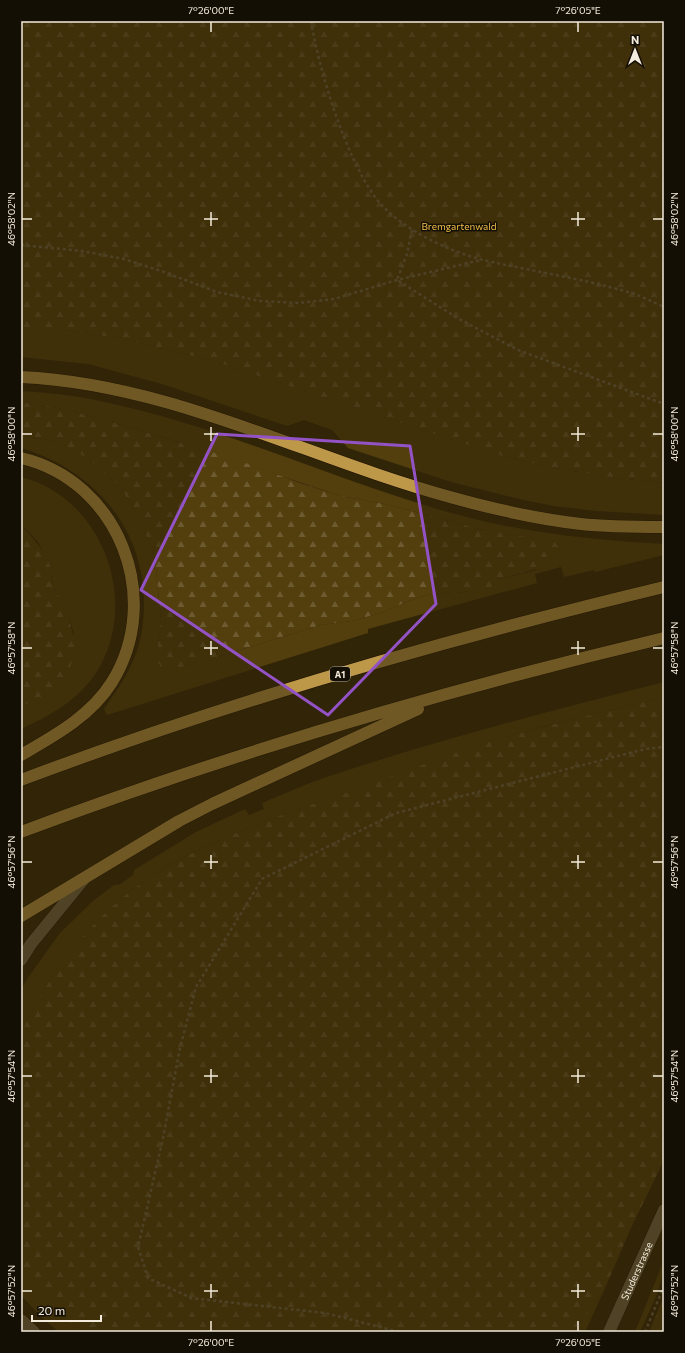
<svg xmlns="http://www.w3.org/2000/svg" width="685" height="1353" font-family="Commissioner,sans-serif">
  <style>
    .grass { fill: #533e0e }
    .forest { fill: url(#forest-firs) }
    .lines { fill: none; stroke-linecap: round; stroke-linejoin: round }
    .service-casing { stroke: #190d00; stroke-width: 13 }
    .minor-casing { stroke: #190d00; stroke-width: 13 }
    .motorway-casing { stroke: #190d00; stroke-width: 13 }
    .path { stroke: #70654d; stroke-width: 2.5; stroke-dasharray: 3 3; stroke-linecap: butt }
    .service { stroke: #76684b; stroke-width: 12 }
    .minor { stroke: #76684b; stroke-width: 12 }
    .motorway { stroke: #bd9849; stroke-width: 12 }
    .marked { fill: none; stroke: #9352c5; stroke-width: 3; stroke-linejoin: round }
    .ticks { fill: none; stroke: #f4ecdc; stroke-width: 1.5 }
    .labels { text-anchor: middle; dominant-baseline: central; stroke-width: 3; stroke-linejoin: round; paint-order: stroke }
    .shield { fill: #140f05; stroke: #b1aa9c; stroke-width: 1 }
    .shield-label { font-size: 9px; font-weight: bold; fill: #f4ecdc }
    .park-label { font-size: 10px; fill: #f1be4a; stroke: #140f05 }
    .street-label { font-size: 10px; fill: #f4ecdc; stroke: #140f05 }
    .neatline { fill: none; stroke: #f4ecdc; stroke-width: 1.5 }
    .ticks-label { font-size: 10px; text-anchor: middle; fill: #f4ecdc }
  </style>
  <defs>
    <pattern id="forest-firs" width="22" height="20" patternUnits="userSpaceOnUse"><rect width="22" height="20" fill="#533e0e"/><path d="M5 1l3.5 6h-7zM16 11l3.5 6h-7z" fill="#6c5a30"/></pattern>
  </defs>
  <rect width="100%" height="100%" fill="#312508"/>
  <path class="grass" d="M 21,329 L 59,329 L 123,339 L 210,360 L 502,456 C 555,469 609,478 664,483 L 664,515 L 597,511 L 553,506 L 515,498 L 451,482 L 348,448 L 332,430 L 304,420 L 287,426 L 162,384 L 88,364 L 21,357 Z
    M 21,391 C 48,393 74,395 100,401 C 216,425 324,475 437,509 C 511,531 587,540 664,544 L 664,555 L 595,572 L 594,570 L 564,577 L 561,567 L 535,574 L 537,583 L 368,629 L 368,633 L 107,715 L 104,709 C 121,685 138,660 142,630 C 155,543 104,473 21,448 L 21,435 L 58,442 L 89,459 L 121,488 L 140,520 L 155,557 L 161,621 L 156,659 L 162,669 L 173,669 L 207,660 L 321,625 L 352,621 L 384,612 L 408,601 L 427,595 L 466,592 L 496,580 L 536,570 L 554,542 L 479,529 L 390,505 L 341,496 L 179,442 L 98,418 L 58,408 L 21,402 Z
    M 21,477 C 105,498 142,607 94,676 C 75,702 49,716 21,729 L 21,706 L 35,700 L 74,634 L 70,621 L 53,585 L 49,562 L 38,542 L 21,524 Z
    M 664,682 L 664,697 C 607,712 547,724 492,741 C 447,756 402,774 357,789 C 285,814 202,840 140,884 C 89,920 47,977 21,1033 L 21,990 L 27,979 L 60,933 L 93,901 L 114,885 L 119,885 L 133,875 L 134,870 L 196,832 L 245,809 L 249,815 L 264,809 L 262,803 C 282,795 301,786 321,779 C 434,741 549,711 664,682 Z
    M 664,1260 C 664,1284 650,1310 640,1332 L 635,1332 Z
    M 21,1262 L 29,1277 L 63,1318 L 86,1332 L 59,1332 L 41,1317 L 21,1295 Z
    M 602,1295 L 585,1332 L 571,1332 L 575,1329 Z"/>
  <path class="forest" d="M 21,21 L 664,21 L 664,483 C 609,478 555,469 502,456 L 210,360 L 123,339 L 59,329 L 21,329 Z
    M 21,402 L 58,408 L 98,418 L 235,459 L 300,483 L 341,496 L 390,505 L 479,529 L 554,542 L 561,549 L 560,557 L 551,565 L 496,580 L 489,590 L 427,595 L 408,601 L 384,612 L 352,621 L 321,625 L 207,660 L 173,669 L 162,669 L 156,659 L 161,621 L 155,557 L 140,520 L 121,488 L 89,459 L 58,442 L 21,435 Z
    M 21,524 C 30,536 41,545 48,560 C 52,568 50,579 54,587 C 59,599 67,610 70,623 C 84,667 60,691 21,706 Z
    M 664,697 L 664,1160 L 631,1228 L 602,1295 L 575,1329 L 571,1332 L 86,1332 L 63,1318 L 29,1277 L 21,1262 L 21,1033 C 47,977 89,920 140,884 C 203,840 284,814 357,789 C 402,773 446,755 492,741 C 548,724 607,712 664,697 Z
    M 664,1296 L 664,1332 L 649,1332 Z"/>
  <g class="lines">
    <g class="service-casing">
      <path id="service" d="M 21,960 L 31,944 L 84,879
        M 21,1320 L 34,1332"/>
    </g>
    <g class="minor-casing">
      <g id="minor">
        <path id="s1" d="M 609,1332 L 664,1210"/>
      </g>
    </g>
    <g class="motorway-casing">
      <path id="motorway" d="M 21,377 C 172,384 307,458 450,497 C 493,509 537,519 581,524 C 608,527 636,527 664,527
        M 21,458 C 119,481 164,598 112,682 C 91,716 54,736 21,755
        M 21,780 C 230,701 447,639 664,587
        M 21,832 C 231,753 446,690 664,638
        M 21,916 L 179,821 L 212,804 L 418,709"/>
    </g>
    <path class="path" d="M 311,21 C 319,70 345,156 375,197 C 397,227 447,251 483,260 C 531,271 580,278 628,292 C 640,295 652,302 664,307
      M 412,230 L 407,254 L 397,280 L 459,319 L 518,350 L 664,404
      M 21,245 L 82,251 L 124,259 L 164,272 L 217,292 L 260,301 L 299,303 L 334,299 L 397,280 L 481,260
      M 399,1332 L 325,1313 L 191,1298 L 148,1278 L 138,1247 L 163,1138 L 180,1048 L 196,987 L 262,879 L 396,813 L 645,749 L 664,747
      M 645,1332 L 664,1286"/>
    <use href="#service" class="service"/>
    <use href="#minor" class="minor"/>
    <use href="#motorway" class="motorway"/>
  </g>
  <path d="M0 0H685V1353H0ZM 217,434 L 410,446 L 436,604 L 328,715 L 141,590 Z" fill="#312508" fill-opacity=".55" fill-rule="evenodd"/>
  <path class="marked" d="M 217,434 L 410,446 L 436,604 L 328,715 L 141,590 Z"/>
  <path class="ticks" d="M 211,22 L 211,32M 578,22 L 578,32M 211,212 L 211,226M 578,212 L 578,226M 22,219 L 32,219M 204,219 L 218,219M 571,219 L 585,219M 653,219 L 663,219M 211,427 L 211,441M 578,427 L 578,441M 22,434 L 32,434M 204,434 L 218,434M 571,434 L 585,434M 653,434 L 663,434M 211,641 L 211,655M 578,641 L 578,655M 22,648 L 32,648M 204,648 L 218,648M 571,648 L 585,648M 653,648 L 663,648M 211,855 L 211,869M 578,855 L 578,869M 22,862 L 32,862M 204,862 L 218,862M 571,862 L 585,862M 653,862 L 663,862M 211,1069 L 211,1083M 578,1069 L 578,1083M 22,1076 L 32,1076M 204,1076 L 218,1076M 571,1076 L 585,1076M 653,1076 L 663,1076M 211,1284 L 211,1298M 578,1284 L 578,1298M 22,1291 L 32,1291M 204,1291 L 218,1291M 571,1291 L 585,1291M 653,1291 L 663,1291M 211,1321 L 211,1331M 578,1321 L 578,1331"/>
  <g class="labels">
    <rect class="shield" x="330" y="667" width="20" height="14" rx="3"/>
    <g class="shield-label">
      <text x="340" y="674">A1</text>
    </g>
    <g class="park-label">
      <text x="459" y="226">Bremgartenwald</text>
    </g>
    <g class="street-label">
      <text stroke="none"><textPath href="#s1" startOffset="67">Studerstrasse</textPath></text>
    </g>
  </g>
  <rect width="685" height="1353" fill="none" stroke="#140f05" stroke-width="44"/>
  <g transform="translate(635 50)" stroke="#140f05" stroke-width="3" paint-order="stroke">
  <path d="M0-3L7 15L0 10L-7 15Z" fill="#f4ecdc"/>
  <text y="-6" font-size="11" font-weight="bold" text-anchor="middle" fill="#f4ecdc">N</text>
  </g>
  <path d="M32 1315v6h69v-6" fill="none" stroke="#f4ecdc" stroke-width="2"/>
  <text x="38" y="1315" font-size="12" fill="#f4ecdc" stroke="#140f05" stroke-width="3" paint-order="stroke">20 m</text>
  <rect x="22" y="22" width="641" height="1309" class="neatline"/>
  <g class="ticks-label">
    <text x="211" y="14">7°26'00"E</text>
    <text x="578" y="14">7°26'05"E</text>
    <text transform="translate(11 219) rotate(-90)" y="4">46°58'02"N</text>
    <text transform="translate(674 219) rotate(-90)" y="4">46°58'02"N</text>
    <text transform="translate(11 434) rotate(-90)" y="4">46°58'00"N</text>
    <text transform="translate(674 434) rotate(-90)" y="4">46°58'00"N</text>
    <text transform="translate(11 648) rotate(-90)" y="4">46°57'58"N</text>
    <text transform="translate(674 648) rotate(-90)" y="4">46°57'58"N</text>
    <text transform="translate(11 862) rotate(-90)" y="4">46°57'56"N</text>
    <text transform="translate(674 862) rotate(-90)" y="4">46°57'56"N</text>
    <text transform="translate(11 1076) rotate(-90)" y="4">46°57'54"N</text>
    <text transform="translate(674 1076) rotate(-90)" y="4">46°57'54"N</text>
    <text transform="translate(11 1291) rotate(-90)" y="4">46°57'52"N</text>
    <text transform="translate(674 1291) rotate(-90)" y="4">46°57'52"N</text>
    <text x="211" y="1346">7°26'00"E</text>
    <text x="578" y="1346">7°26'05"E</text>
  </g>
</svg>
